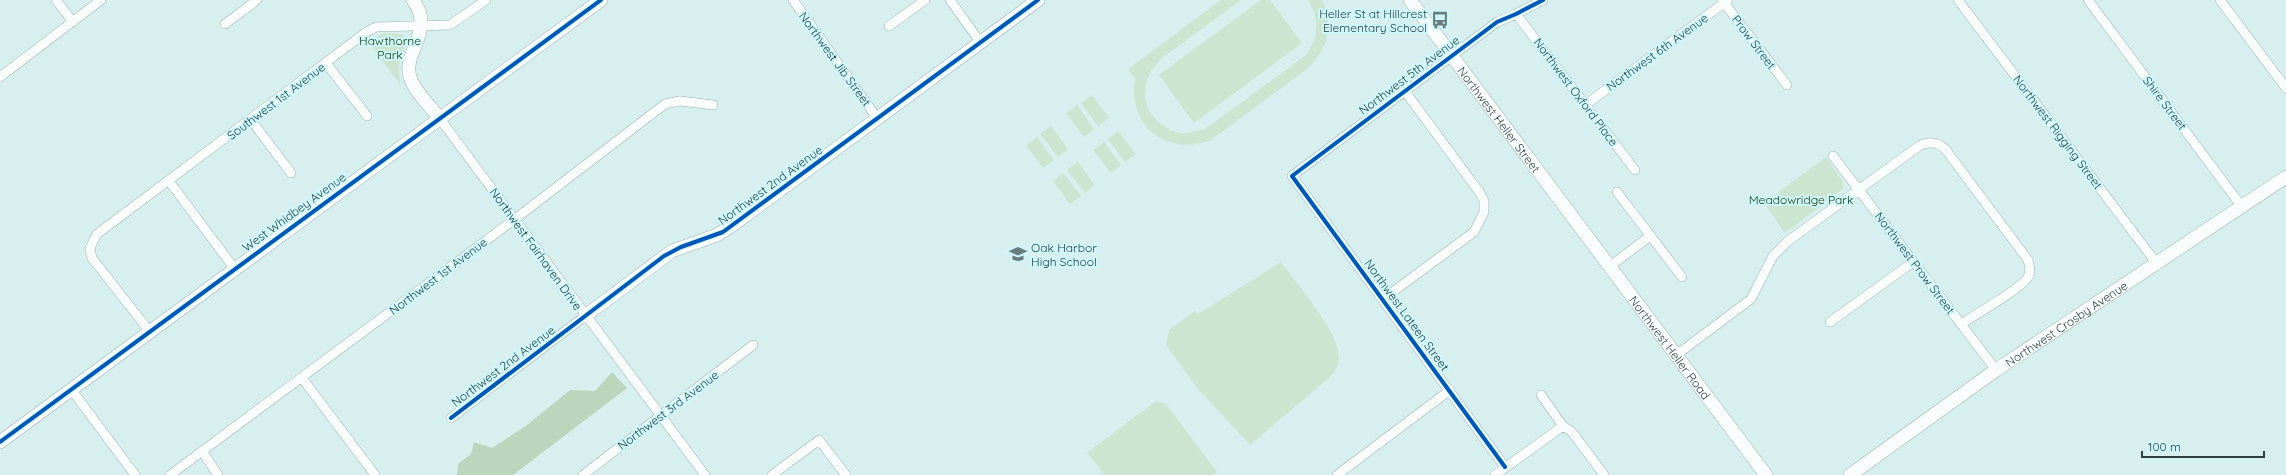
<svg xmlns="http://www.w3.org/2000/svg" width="2286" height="475" font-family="Quicksand,sans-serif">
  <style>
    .green { fill: #cce5d0 }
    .forest { fill: #bad6bd }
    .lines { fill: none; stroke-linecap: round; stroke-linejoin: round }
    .street-casing { stroke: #9fb1b2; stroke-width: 10 }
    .secondary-casing { stroke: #9fb1b2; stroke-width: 14 }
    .street { stroke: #f9fdfd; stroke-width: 9 }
    .secondary { stroke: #f9fdfd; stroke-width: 13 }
    .cycleway-casing { stroke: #cdf8fb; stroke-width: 6 }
    .cycleway { stroke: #0057b8; stroke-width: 4 }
    .labels { text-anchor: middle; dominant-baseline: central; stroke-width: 4; stroke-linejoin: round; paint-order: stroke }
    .poi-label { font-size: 12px; fill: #2e4041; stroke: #cdf8fb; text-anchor: end }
    .park-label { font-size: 12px; fill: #193605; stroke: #cdf8fb }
    .street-label { font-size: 12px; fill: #2e4041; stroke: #cdf8fb }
  </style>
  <rect width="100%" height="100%" fill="#d8eff0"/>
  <path class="green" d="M 1221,0 L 1241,0 L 1162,58 L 1152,69 L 1146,82 L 1145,97 L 1149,111 L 1158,122 L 1170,130 L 1184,134 L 1205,129 L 1306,55 C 1319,38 1320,18 1308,0 L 1322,0 C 1335,25 1327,51 1307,69 L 1211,140 C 1167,157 1127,126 1135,79 L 1128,69 Z
    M 1261,0 L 1270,0 L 1302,43 L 1194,123 L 1159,75 Z
    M 384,33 L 401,34 L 407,40 L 399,65 L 400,85 L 368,41 Z
    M 1092,95 L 1109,118 L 1098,126 L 1081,103 Z
    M 1077,105 L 1094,129 L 1084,137 L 1066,113 Z
    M 1051,126 L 1068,149 L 1058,157 L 1040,134 Z
    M 1118,131 L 1136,154 L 1125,162 L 1108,139 Z
    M 1037,137 L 1054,160 L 1043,168 L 1026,145 Z
    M 1104,142 L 1121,165 L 1111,173 L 1093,150 Z
    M 1826,157 L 1843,182 L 1843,189 L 1785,233 L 1764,203 Z
    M 1078,162 L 1095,185 L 1085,193 L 1067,170 Z
    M 1063,173 L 1081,196 L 1070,204 L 1053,181 Z
    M 1281,262 C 1296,283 1340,333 1339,358 C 1339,366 1335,371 1330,377 L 1250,445 L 1197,388 L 1166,345 L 1169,330 L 1195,311 L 1198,314 Z
    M 1156,401 L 1166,404 L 1217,472 L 1212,475 L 1105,475 L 1087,453 Z"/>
  <path class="forest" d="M 612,372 L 627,388 L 513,475 L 457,475 L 458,464 L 471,454 L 474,442 L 492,448 L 527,425 L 570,390 L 595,391 Z"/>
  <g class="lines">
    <g class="street-casing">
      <path id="street" d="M 56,0 L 73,22
        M 793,0 L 877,118
        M 950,0 L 980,42
        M 1722,0 L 1787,85
        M 1958,0 L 2157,264
        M 2088,0 L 2242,207
        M 2220,0 L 2286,88
        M 1516,14 L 1635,170
        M 225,24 L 257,0
        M 889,26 L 925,0
        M 326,63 L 367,116
        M 0,77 L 101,0
        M 1585,105 L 1728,0
        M 440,119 L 705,475
        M 251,120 L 291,173
        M 1833,156 L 1996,370
        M 169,181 L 234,268
        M 1617,192 L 1682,277
        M 1609,267 L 1650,236
        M 1383,299 L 1474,232 L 1484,212 L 1484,201 L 1480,193 L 1404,90
        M 1830,322 L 1913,262
        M 150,332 L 92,258 L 90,248 L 97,234 L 365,33 L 376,27 L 450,25 L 486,0
        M 1675,356 L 1751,299 L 1773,256 L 1788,241 L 1919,146 C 1929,141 1938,142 1946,150 L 2028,260 C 2029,264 2031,270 2029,275 C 2026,286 1973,316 1961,324
        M 302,378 L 375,475
        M 71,389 L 135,475
        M 1541,395 L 1563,426
        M 451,418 L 585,316
        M 202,451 L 218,475
        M 1505,467 L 1292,176 L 1497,22 L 1516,14 L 1543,0
        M 170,475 L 515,219 L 665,104 L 680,101 L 713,105
        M 583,475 L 753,345
        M 772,475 L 819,440 L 846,475
        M 1337,475 L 1450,390
        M 1495,475 L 1563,426 L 1572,432 L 1604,475"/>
    </g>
    <g class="secondary-casing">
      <g id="secondary">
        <path d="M 413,0 C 436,31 402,52 410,77 C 414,91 431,107 440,119"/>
        <path id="s1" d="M 1410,0 L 1766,475"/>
        <path d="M 585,316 L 672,251 L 717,235 L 734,224 L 1038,0"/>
        <path d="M 0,442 L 601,0"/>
        <path id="s2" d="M 1850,475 L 1996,370 L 2286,177"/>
      </g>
    </g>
    <use href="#street" class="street"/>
    <use href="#secondary" class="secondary"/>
    <g class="cycleway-casing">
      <path id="cycleway" d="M 451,418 L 664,256 L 681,247 L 723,232 L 1038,0
        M 0,442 L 601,0
        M 1505,467 L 1292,176 L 1497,22 L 1516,14 L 1543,0"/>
    </g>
    <use href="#cycleway" class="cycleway"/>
  </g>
  <defs>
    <g id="bus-bare" transform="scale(1.38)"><path d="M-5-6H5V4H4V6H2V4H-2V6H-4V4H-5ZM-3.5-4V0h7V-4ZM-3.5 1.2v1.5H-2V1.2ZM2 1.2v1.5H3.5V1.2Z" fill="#6a7d7e" stroke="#cdf8fb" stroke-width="2.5" paint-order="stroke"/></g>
    <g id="school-bare" transform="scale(1.38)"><path d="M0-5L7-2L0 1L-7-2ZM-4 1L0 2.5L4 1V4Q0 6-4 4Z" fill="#6a7d7e" stroke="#cdf8fb" stroke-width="2.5" paint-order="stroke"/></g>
  </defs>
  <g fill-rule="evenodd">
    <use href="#bus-bare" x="1440" y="20"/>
    <use href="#school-bare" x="1018" y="254"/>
  </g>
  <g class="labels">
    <g class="poi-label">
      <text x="1427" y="13">Heller St at Hillcrest<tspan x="1427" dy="14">Elementary School</tspan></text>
      <text x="1031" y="247" text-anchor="start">Oak Harbor<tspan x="1031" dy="14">High School</tspan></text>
    </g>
    <g class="park-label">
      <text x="390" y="40">Hawthorne<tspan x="390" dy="14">Park</tspan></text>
      <text x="1801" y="199">Meadowridge Park</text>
    </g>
    <g class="street-label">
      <text transform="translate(1754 42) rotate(53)">Prow Street</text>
      <text transform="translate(1657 52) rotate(-36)">Northwest 6th Avenue</text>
      <text transform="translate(835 59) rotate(54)">Northwest Jib Street</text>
      <text transform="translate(1409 75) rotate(-37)">Northwest 5th Avenue</text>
      <text transform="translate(1576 92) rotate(53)">Northwest Oxford Place</text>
      <text transform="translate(276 101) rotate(-37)">Southwest 1st Avenue</text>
      <text transform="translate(2165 103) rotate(53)">Shire Street</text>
      <text stroke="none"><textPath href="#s1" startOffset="149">Northwest Heller Street</textPath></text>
      <text transform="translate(2058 132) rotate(53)">Northwest Rigging Street</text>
      <text transform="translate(770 185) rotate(-36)">Northwest 2nd Avenue</text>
      <text transform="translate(294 212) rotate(-36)">West Whidbey Avenue</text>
      <text transform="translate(536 249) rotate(54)">Northwest Fairhaven Drive</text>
      <text transform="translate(1915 263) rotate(53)">Northwest Prow Street</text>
      <text transform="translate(438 276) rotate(-37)">Northwest 1st Avenue</text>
      <text transform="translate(1407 315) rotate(54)">Northwest Lateen Street</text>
      <text stroke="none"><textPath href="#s2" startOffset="264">Northwest Crosby Avenue</textPath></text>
      <text stroke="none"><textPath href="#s1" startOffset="434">Northwest Heller Road</textPath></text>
      <text transform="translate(503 366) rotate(-37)">Northwest 2nd Avenue</text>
      <text transform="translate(668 410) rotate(-37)">Northwest 3rd Avenue</text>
    </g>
  </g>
  <path d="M2142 451v6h122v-6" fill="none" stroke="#2e4041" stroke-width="2"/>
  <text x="2148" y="451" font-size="12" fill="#2e4041" stroke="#cdf8fb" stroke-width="3" paint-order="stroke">100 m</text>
</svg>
